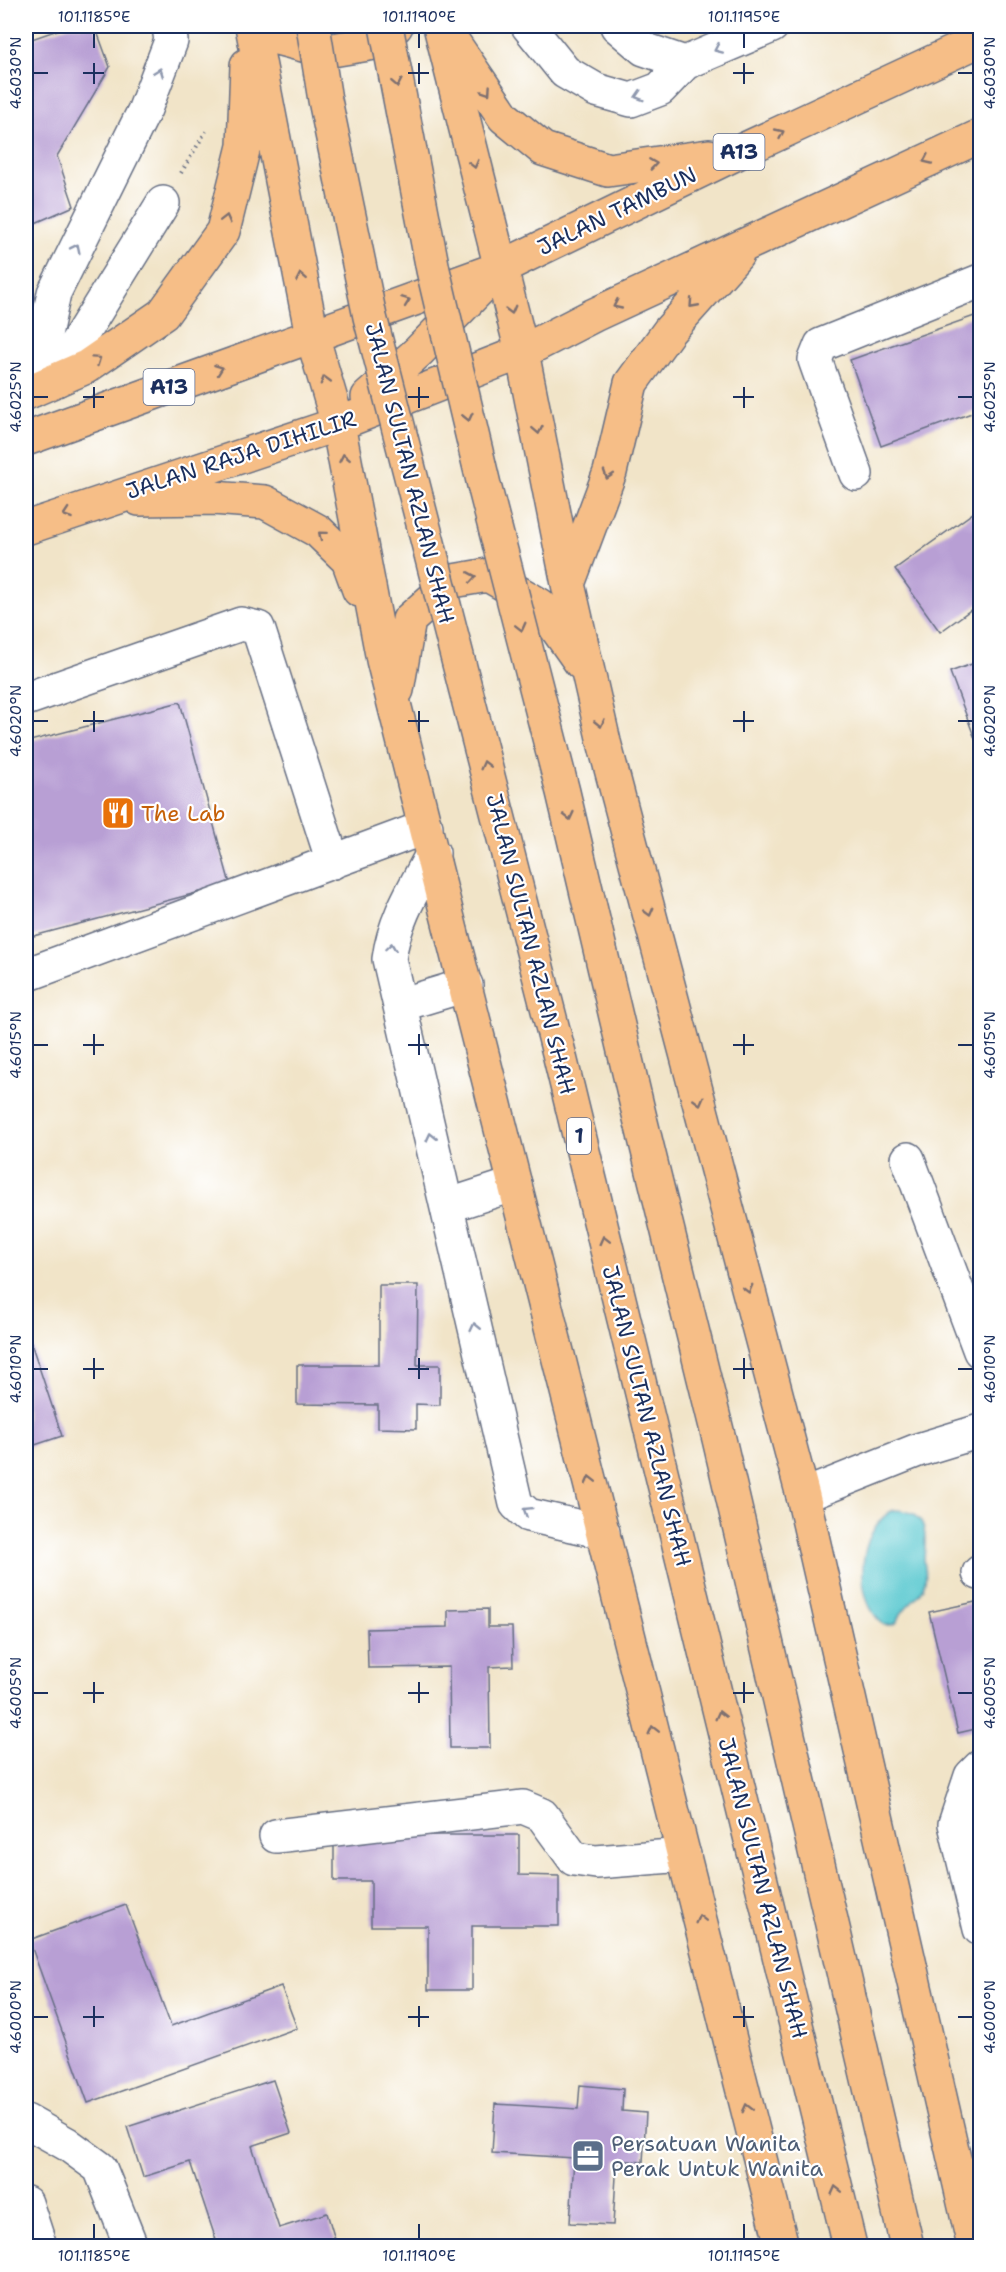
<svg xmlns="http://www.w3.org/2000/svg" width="1006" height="2272" font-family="'Shantell Sans',sans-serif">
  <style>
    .water { fill: #5bc9d0; stroke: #3b7c97; stroke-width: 1.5 }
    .building { fill: #b89fd4 }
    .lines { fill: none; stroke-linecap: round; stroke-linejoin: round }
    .minor-casing { stroke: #666e83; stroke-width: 36 }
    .major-casing { stroke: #666e83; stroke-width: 36 }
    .path { stroke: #666e83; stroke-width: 4; stroke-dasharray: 1.5 4.5; stroke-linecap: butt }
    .minor { stroke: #fff; stroke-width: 33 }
    .major { stroke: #f6be87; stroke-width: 33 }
    .major-bridge-casing { stroke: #666e83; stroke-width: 36; stroke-linecap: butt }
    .major-bridge { stroke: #f6be87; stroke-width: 33 }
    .oneway { stroke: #8d97ae }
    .oneway2 { stroke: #7e6f70 }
    .ticks { fill: none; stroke: #1b2f5e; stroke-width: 2 }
    .labels { text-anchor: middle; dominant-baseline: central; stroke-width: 4.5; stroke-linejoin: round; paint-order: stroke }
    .shield { fill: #fff; stroke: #5f6d8e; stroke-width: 1.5 }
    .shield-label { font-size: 21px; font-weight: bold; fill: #1b2f5e }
    .street-label { font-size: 22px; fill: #1b2f5e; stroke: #fff }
    .food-label { font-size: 22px; fill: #c56008; stroke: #fff; text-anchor: start }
    .service-label { font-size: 22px; fill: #4e5e75; stroke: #fff; text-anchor: start }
    .neatline { fill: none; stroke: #1b2f5e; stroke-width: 2 }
    .ticks-label { font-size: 15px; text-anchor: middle; fill: #1b2f5e }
  </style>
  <rect width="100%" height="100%" fill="#fff"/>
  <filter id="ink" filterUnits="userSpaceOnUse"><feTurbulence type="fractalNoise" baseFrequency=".0167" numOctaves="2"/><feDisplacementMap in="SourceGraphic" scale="12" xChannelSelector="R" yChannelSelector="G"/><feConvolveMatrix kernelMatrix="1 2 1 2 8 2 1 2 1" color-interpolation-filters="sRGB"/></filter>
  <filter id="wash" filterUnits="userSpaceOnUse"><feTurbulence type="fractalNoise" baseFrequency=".008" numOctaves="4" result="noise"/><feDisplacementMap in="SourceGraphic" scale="24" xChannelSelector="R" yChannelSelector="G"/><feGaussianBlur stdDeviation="1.35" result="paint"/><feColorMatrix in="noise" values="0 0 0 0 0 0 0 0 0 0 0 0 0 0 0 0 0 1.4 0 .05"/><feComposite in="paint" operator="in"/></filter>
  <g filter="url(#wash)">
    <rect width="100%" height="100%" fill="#f1e4c8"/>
    <path class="water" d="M 893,1510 C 927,1510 927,1531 924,1558 C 924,1566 927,1573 925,1581 C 921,1598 909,1601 901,1614 C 899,1617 900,1619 897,1622 C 894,1626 889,1625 884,1625 C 852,1600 857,1530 893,1510 Z"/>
    <g id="blocks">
      <path class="building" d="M 69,26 L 95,26 L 110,67 L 57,156 L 74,206 L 26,227 L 26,41 Z
        M 980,314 L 980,410 L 881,446 L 850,360 Z
        M 980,508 L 980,603 L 940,632 L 895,569 Z
        M 980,661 L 980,752 L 950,672 Z
        M 180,702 L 230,884 L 26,938 L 26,742 Z
        M 379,1285 L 418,1285 L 417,1365 L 440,1365 L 440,1405 L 416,1404 L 416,1429 L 378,1428 L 378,1405 L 297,1404 L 297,1365 L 379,1365 Z
        M 26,1328 L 62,1436 L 26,1448 Z
        M 980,1601 L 980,1728 L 958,1733 L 929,1612 Z
        M 488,1609 L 488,1627 L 512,1627 L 513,1666 L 489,1667 L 490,1748 L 450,1748 L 449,1667 L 368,1668 L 367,1629 L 448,1627 L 448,1610 Z
        M 334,1835 L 519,1835 L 519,1875 L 559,1876 L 559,1926 L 472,1926 L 472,1990 L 428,1990 L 428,1926 L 371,1926 L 371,1881 L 334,1881 Z
        M 126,1905 L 171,2026 L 281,1986 L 297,2028 L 88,2103 L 29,1940 Z
        M 273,2080 L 291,2133 L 252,2146 L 279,2228 L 327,2213 L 337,2246 L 218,2246 L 190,2162 L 143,2177 L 127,2127 Z
        M 580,2085 L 623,2089 L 622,2111 L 646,2113 L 643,2162 L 617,2160 L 613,2225 L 570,2223 L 574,2158 L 492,2153 L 495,2104 L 578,2109 Z"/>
    </g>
  </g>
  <g filter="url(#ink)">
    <use href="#blocks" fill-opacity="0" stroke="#666e83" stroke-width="1.5"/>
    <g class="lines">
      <g class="minor-casing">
        <path id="minor" d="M 528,26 L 565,72 L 596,90 L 631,100 L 660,89 L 685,63
          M 617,26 L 644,49 L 685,63 L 772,26
          M 56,380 L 74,347 L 163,203
          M 33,390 L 54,293 L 145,109 L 171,41 L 169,26
          M 856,474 L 815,360 L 821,345 L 980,281
          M 26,699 L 241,624 L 258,628 L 333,862
          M 433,853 C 415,887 394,920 389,959 L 516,1504 L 528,1515 L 603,1532
          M 26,975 L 426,827
          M 400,1005 L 466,985
          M 908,1159 L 980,1351
          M 447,1206 L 515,1184
          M 803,1496 L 918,1450 L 980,1431
          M 979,1573 L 980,1572
          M 980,1767 L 971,1776 L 955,1824 L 980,1929
          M 276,1836 L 523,1807 L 542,1815 L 574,1859 L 596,1862 L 684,1855
          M 26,2121 L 67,2144 L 100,2168 L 131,2246
          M 26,2203 L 40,2246"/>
      </g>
      <g class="major-casing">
        <path id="major" d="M 252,26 L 312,335 L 338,424 L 383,660 L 782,2246
          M 269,26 L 277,38 L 326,51 L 381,42 L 396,26
          M 440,26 L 522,352 L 568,584 L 604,742 L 803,1496 L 974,2246
          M 451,39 L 504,117 L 543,149 L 608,170 L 709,156
          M 26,393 L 86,367 L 163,314 L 223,231 L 244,146 L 247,65
          M 368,397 L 419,351 L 494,274
          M 26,439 L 500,268 L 741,151 L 980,40
          M 139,499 L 213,498 L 265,502 L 318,531 L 348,560 L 359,590
          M 26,528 L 338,424 L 522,352 L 594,315 L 980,136
          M 568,584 L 610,472 L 631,383 L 669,331 L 737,255
          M 397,690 L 409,620 L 453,581 L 488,575 L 540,605 L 581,663"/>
      </g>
      <path class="path" d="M 181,173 L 206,131"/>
      <use href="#minor" class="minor"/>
      <use href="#major" class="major"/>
      <g class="major-bridge-casing">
        <path id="major-bridge" d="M 313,26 L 325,100 L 370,317 L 559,1053 L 850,2246
          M 386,26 L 433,270 L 484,485 L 563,792 L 637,1106 L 719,1439 L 907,2246"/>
      </g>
      <use href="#major-bridge" class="major-bridge"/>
    </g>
    <defs><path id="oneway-chevron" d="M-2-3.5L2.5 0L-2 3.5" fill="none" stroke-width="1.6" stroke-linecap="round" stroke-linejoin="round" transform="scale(1.5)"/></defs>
    <g class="oneway">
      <use href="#oneway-chevron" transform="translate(718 49) rotate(156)"/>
      <use href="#oneway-chevron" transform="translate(159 72) rotate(-70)"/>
      <use href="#oneway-chevron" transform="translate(639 96) rotate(163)"/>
      <use href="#oneway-chevron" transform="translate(76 248) rotate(-64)"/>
      <use href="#oneway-chevron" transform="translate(391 947) rotate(-82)"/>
      <use href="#oneway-chevron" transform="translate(431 1137) rotate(-103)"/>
      <use href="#oneway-chevron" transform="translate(475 1327) rotate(-103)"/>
      <use href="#oneway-chevron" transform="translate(527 1511) rotate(-148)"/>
    </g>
    <g class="oneway2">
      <use href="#oneway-chevron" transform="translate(397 83) rotate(79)"/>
      <use href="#oneway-chevron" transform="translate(487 91) rotate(56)"/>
      <use href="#oneway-chevron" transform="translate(780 133) rotate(-25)"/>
      <use href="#oneway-chevron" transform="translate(927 160) rotate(155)"/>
      <use href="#oneway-chevron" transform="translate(474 164) rotate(76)"/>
      <use href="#oneway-chevron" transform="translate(653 164) rotate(-8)"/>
      <use href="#oneway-chevron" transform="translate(226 219) rotate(-76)"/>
      <use href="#oneway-chevron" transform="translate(301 277) rotate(-101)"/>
      <use href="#oneway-chevron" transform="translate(406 301) rotate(-20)"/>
      <use href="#oneway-chevron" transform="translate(693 304) rotate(132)"/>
      <use href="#oneway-chevron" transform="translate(617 305) rotate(155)"/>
      <use href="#oneway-chevron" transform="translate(511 310) rotate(75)"/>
      <use href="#oneway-chevron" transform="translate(97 360) rotate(-35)"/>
      <use href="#oneway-chevron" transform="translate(219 369) rotate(-20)"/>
      <use href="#oneway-chevron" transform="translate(325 380) rotate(-106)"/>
      <use href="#oneway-chevron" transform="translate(468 417) rotate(77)"/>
      <use href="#oneway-chevron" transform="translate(538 430) rotate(79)"/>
      <use href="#oneway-chevron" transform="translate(344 458) rotate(-101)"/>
      <use href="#oneway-chevron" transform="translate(608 475) rotate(108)"/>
      <use href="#oneway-chevron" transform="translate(67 514) rotate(161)"/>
      <use href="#oneway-chevron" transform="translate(322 535) rotate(-140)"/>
      <use href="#oneway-chevron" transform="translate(472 577) rotate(-10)"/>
      <use href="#oneway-chevron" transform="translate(521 627) rotate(76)"/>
      <use href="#oneway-chevron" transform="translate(600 723) rotate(77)"/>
      <use href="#oneway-chevron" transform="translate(485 765) rotate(-104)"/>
      <use href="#oneway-chevron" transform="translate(569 816) rotate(77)"/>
      <use href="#oneway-chevron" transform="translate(649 912) rotate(75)"/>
      <use href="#oneway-chevron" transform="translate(699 1101) rotate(75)"/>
      <use href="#oneway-chevron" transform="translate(604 1240) rotate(-104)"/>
      <use href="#oneway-chevron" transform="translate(748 1289) rotate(75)"/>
      <use href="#oneway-chevron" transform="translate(590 1480) rotate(-104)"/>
      <use href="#oneway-chevron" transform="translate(720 1715) rotate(-104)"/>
      <use href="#oneway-chevron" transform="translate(653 1730) rotate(-104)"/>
      <use href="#oneway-chevron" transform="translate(700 1919) rotate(-104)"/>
      <use href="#oneway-chevron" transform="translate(747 2108) rotate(-104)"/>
      <use href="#oneway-chevron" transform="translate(836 2190) rotate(-104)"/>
    </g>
  </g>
  <path class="ticks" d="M 94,33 L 94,48M 419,33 L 419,48M 744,33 L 744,48M 94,63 L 94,84M 419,63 L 419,84M 744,63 L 744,84M 33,73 L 48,73M 83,73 L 104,73M 408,73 L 429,73M 733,73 L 754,73M 958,73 L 973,73M 94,387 L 94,408M 419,387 L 419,408M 744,387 L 744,408M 33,397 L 48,397M 83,397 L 104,397M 408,397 L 429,397M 733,397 L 754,397M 958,397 L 973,397M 94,711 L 94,732M 419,711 L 419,732M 744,711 L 744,732M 33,721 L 48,721M 83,721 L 104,721M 408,721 L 429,721M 733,721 L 754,721M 958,721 L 973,721M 94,1034 L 94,1055M 419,1034 L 419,1055M 744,1034 L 744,1055M 33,1045 L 48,1045M 83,1045 L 104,1045M 408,1045 L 429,1045M 733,1045 L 754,1045M 958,1045 L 973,1045M 94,1358 L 94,1379M 419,1358 L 419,1379M 744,1358 L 744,1379M 33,1369 L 48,1369M 83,1369 L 104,1369M 408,1369 L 429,1369M 733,1369 L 754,1369M 958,1369 L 973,1369M 94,1682 L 94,1703M 419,1682 L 419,1703M 744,1682 L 744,1703M 33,1693 L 48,1693M 83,1693 L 104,1693M 408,1693 L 429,1693M 733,1693 L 754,1693M 958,1693 L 973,1693M 94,2006 L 94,2027M 419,2006 L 419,2027M 744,2006 L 744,2027M 33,2017 L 48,2017M 83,2017 L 104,2017M 408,2017 L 429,2017M 733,2017 L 754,2017M 958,2017 L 973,2017M 94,2224 L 94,2239M 419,2224 L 419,2239M 744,2224 L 744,2239"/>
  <defs>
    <g id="restaurant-square" transform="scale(1.725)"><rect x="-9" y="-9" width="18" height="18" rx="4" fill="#e8710a" stroke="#fff"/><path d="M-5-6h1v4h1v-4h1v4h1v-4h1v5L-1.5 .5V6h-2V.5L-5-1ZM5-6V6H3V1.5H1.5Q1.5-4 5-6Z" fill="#fff"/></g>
    <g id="office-square" transform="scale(1.725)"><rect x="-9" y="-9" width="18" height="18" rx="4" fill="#5c6f8a" stroke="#fff"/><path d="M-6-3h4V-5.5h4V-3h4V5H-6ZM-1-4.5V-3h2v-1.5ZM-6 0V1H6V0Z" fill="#fff"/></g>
  </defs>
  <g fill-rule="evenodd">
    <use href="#restaurant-square" x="118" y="813"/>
    <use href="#office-square" x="588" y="2156"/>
  </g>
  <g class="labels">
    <g class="shield">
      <rect x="713.5" y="134" width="51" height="36" rx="4.5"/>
      <rect x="143.5" y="369" width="51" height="36" rx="4.5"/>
      <rect x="567" y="1118" width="24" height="36" rx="4.5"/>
    </g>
    <g class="shield-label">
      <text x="739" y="152">A13</text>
      <text x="169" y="387">A13</text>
      <text x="579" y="1136">1</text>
    </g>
    <g class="street-label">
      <text transform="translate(617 211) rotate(-26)">JALAN TAMBUN</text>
      <text transform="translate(241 455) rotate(-18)">JALAN RAJA DIHILIR</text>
      <text transform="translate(410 473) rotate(76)">JALAN SULTAN AZLAN SHAH</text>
      <text transform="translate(531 944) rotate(76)">JALAN SULTAN AZLAN SHAH</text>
      <text transform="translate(647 1416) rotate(76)">JALAN SULTAN AZLAN SHAH</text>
      <text transform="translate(763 1888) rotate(76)">JALAN SULTAN AZLAN SHAH</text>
    </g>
    <g class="food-label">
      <text x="141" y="813">The Lab</text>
    </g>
    <g class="service-label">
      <text x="611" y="2143">Persatuan Wanita<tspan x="611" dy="25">Perak Untuk Wanita</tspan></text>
    </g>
  </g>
  <rect width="1006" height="2272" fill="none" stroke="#fff" stroke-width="66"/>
  <rect x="33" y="33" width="940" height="2206" class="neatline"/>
  <g class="ticks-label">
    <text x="94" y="22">101.1185°E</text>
    <text x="419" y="22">101.1190°E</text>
    <text x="744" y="22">101.1195°E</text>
    <text transform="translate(16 73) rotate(-90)" y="5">4.6030°N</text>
    <text transform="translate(990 73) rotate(-90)" y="5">4.6030°N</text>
    <text transform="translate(16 397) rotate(-90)" y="5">4.6025°N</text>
    <text transform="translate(990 397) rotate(-90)" y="5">4.6025°N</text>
    <text transform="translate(16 721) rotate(-90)" y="5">4.6020°N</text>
    <text transform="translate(990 721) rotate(-90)" y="5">4.6020°N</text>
    <text transform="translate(16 1045) rotate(-90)" y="5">4.6015°N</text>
    <text transform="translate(990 1045) rotate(-90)" y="5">4.6015°N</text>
    <text transform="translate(16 1369) rotate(-90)" y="5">4.6010°N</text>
    <text transform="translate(990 1369) rotate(-90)" y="5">4.6010°N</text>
    <text transform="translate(16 1693) rotate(-90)" y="5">4.6005°N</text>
    <text transform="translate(990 1693) rotate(-90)" y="5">4.6005°N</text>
    <text transform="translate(16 2017) rotate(-90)" y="5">4.6000°N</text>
    <text transform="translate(990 2017) rotate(-90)" y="5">4.6000°N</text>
    <text x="94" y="2261">101.1185°E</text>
    <text x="419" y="2261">101.1190°E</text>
    <text x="744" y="2261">101.1195°E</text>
  </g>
</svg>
